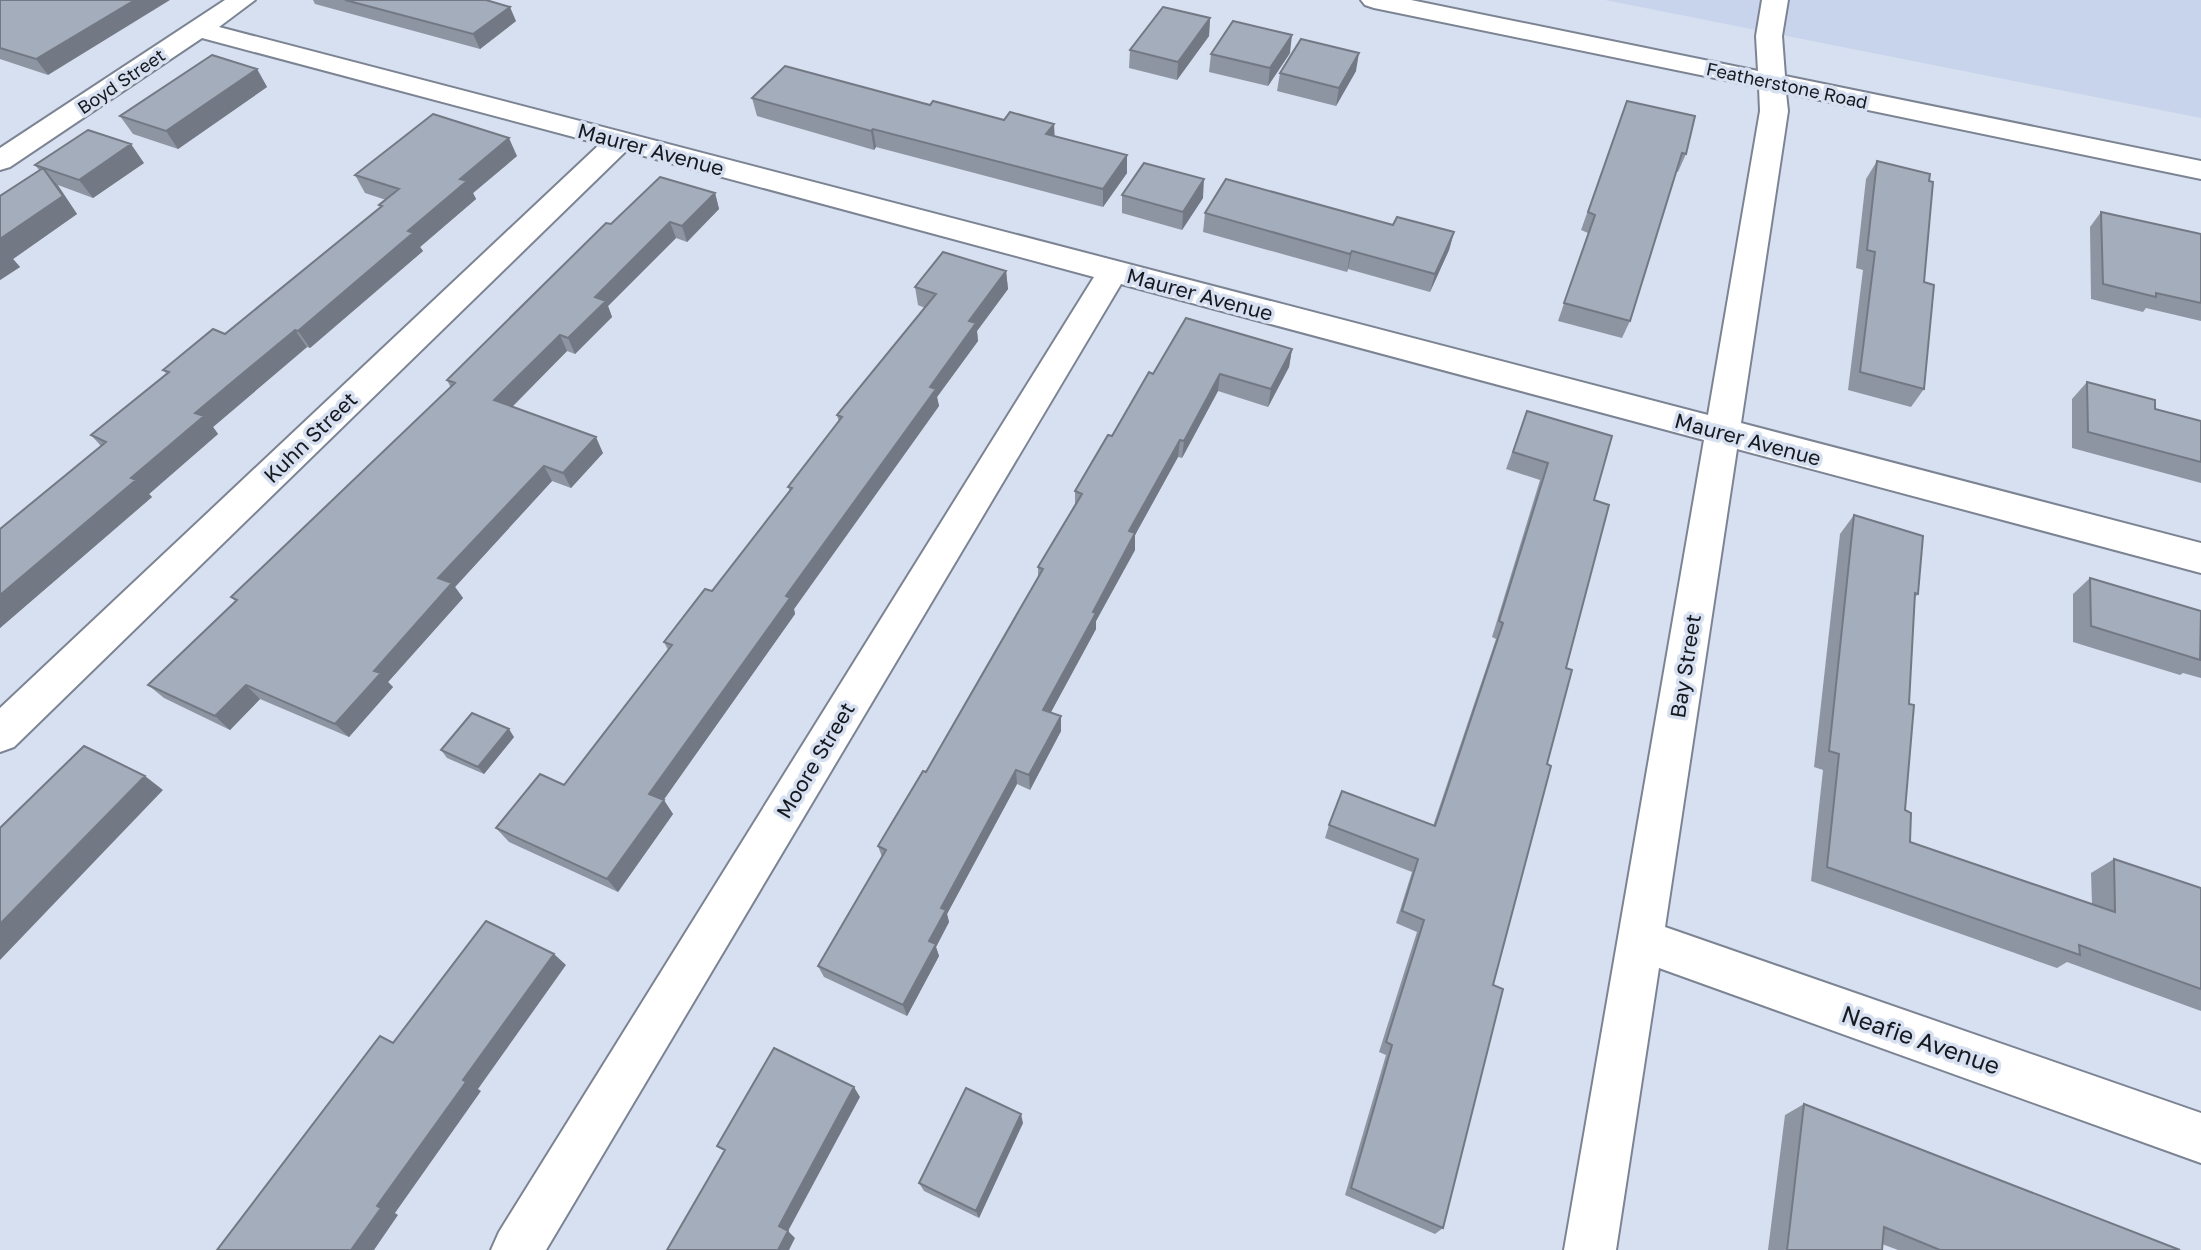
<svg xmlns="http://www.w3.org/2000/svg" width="2201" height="1250" font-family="'Golos Text',sans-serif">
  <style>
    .built { fill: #c8d4eb }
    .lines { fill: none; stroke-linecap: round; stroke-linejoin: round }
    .minor-casing { stroke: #7c8493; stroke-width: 4 }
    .minor { fill: #fff; fill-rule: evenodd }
    .wall { fill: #8d95a2 }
    .shaded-wall { fill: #737984 }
    .building { fill: #a4adbc; stroke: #737984; stroke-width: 2 }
    .labels { text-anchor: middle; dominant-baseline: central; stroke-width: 7; stroke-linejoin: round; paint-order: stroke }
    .far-street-label { font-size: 18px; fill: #16191f; stroke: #d7e0f0 }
    .street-label { font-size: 21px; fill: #16191f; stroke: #d7e0f0 }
    .near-street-label { font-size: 24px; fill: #16191f; stroke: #d7e0f0 }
  </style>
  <rect width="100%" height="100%" fill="#d7e0f0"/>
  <path class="built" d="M 1605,0 L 2201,0 L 2201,118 Z"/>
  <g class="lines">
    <g class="minor-casing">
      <path id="minor" d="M 225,0 L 255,0 L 219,27 L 1708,415 L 1760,111 L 1759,87 L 1374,8 L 1365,5 L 1361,0 L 1411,0 L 1758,71 L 1756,36 L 1762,0 L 1788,0 L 1782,36 L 1785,76 L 2201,161 L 2201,179 L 1786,93 L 1788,111 L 1784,138 L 1741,423 L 2201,543 L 2201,573 L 1737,449 L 1665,927 L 2201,1113 L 2201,1163 L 1659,968 L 1616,1250 L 1564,1250 L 1704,440 L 1121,284 L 546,1250 L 491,1250 L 499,1232 L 1094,277 L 626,151 L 14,747 L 0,752 L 0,708 L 600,144 L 202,38 L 10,167 L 0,170 L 0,148 Z"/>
    </g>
    <use href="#minor" class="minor"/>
  </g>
  <path class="wall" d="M 0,0 L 48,75 L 0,59 Z
    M 313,0 L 486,0 L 516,21 L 480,49 L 315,4 Z
    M 1210,18 L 1209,36 L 1177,80 L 1129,68 L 1130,50 Z
    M 1290,53 L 1268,86 L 1209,72 L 1211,54 Z
    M 257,69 L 267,87 L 178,149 L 133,134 L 120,116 Z
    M 1356,71 L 1336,106 L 1277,91 L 1280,73 Z
    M 752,98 L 930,105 L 1004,120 L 1054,124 L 1054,136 L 1127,155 L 1127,173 L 1103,207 L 876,147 L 874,150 L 757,116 Z
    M 1627,101 L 1686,154 L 1678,172 L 1676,171 L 1630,321 L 1622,338 L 1558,321 L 1588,233 L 1581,230 Z
    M 517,156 L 473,193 L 476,199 L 420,247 L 423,251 L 310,348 L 307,347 L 213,427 L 218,434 L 149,494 L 152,497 L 0,628 L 0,529 L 101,446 L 91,435 L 167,374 L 163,370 L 225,334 L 380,208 L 379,205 L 386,200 L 365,193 L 355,175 Z
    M 1877,161 L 1924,282 L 1924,389 L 1911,407 L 1848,390 L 1863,270 L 1856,268 L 1866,179 Z
    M 144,163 L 93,198 L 58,185 L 77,214 L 13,259 L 20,267 L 0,280 L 39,170 L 35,165 Z
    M 715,193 L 719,209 L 687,242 L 676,238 L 608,306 L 612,317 L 575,354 L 567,351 L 512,407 L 603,453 L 571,488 L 552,481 L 455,587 L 463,598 L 388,682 L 393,687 L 349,737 L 260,699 L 230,730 L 164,698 L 148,685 L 235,601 L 231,597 L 451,388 L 447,380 L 611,224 Z
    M 1122,195 L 1203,198 L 1182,230 L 1122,213 Z
    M 2101,212 L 2201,234 L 2201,321 L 2146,308 L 2143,312 L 2091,299 L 2090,227 Z
    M 1205,213 L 1393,225 L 1454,232 L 1449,250 L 1430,292 L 1348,269 L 1347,272 L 1203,232 Z
    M 1006,271 L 1008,289 L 977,331 L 978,341 L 937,397 L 939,406 L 794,609 L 795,614 L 663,800 L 673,814 L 618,892 L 509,842 L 496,828 L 564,785 L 668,650 L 664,642 L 712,591 L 790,491 L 788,487 L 839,422 L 837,415 L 925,308 L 918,305 L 915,287 Z
    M 1292,349 L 1289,367 L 1268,407 L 1218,391 L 1182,458 L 1178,457 L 1135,535 L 1135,550 L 1096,621 L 1096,629 L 1051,712 L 1061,731 L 1030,790 L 1017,784 L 947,914 L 949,922 L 936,947 L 939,956 L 907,1016 L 824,977 L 818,966 L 882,857 L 878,846 L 926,772 L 1038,577 L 1038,567 L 1075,504 L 1075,491 L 1153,374 Z
    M 2087,382 L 2155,409 L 2201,421 L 2201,483 L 2072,448 L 2072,399 Z
    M 1527,411 L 1594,500 L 1566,668 L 1547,764 L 1493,985 L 1443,1228 L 1435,1234 L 1345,1195 L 1386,1055 L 1379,1052 L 1417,932 L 1396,923 L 1412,872 L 1325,838 L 1329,825 L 1433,826 L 1496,639 L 1492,637 L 1540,480 L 1506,469 Z
    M 1854,515 L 1918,594 L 1915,597 L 1909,704 L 1905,810 L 1910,842 L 2092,904 L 2091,873 L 2114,859 L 2201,888 L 2201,1011 L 2067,962 L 2057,968 L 1811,881 L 1823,770 L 1814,767 L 1840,534 Z
    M 2090,578 L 2201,611 L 2201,678 L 2183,673 L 2180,675 L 2073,642 L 2073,594 Z
    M 514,737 L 484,774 L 447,758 L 441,750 Z
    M 1804,1104 L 2180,1250 L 1898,1250 L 1882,1244 L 1882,1250 L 1768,1250 L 1785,1115 Z
    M 1023,1123 L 979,1218 L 924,1191 L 919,1183 Z"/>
  <path class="shaded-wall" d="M 135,0 L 170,0 L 48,75 L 36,59 Z
    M 510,7 L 516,21 L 480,49 L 473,34 Z
    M 1210,18 L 1209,36 L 1177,80 L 1178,62 Z
    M 1292,35 L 1290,53 L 1268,86 L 1270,68 Z
    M 1359,53 L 1356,71 L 1336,106 L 1339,88 Z
    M 257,69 L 267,87 L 178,149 L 166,131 Z
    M 1054,124 L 1055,142 L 1046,134 Z
    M 873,129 L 876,147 L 874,150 L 871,131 Z
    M 509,138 L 517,156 L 473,193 L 476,199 L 420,247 L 423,251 L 310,348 L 298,331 L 408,231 L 460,179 Z
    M 131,144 L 144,163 L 93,198 L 79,180 Z
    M 1127,155 L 1127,173 L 1103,207 L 1103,189 Z
    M 43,168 L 58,186 L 77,214 L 13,259 L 20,267 L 0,280 L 0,239 Z
    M 1204,179 L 1203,198 L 1182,230 L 1183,212 Z
    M 715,193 L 719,209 L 687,242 L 682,226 Z
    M 670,222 L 676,238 L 608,306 L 612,317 L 575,354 L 568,338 L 595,297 Z
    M 1454,232 L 1449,250 L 1430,292 L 1435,274 Z
    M 1352,251 L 1348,269 L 1347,272 L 1350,254 Z
    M 1006,271 L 1008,289 L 977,331 L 978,341 L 937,397 L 939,406 L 794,609 L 795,614 L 658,808 L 649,794 L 930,387 L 969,321 Z
    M 295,330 L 307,347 L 213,427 L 218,434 L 149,494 L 152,497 L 0,628 L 0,595 L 131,478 L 195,413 Z
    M 560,335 L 567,351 L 503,416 L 494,400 Z
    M 1292,349 L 1289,367 L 1268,407 L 1271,389 Z
    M 1220,374 L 1218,391 L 1182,458 L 1184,441 Z
    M 596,437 L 603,453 L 571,488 L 563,473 Z
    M 1180,440 L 1178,457 L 1135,535 L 1135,550 L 1096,621 L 1096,629 L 1044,725 L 1043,710 L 1093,612 L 1129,531 Z
    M 544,466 L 552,481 L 455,587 L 463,598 L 388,682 L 393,687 L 349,737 L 335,724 L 374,671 L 438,578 Z
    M 246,685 L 260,699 L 230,730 L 215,716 Z
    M 1061,716 L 1061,731 L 1030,790 L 1029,775 Z
    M 509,729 L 514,737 L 484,774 L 478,767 Z
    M 1016,770 L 1017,784 L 947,914 L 949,922 L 936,947 L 939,956 L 907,1016 L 903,1005 L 929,941 L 941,908 Z
    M 145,776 L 163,790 L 0,960 L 0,924 Z
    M 664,800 L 673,814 L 618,892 L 607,879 Z
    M 554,954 L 566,965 L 478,1089 L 481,1091 L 395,1213 L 398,1215 L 374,1250 L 351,1250 L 377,1206 L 463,1080 Z
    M 854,1087 L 860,1097 L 787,1233 L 779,1226 Z
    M 1021,1114 L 1023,1123 L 979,1218 L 976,1211 Z
    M 788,1231 L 795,1238 L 789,1250 L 778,1250 Z"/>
  <path class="building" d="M 0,0 L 135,0 L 36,59 L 0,48 Z
    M 345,0 L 486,0 L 510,7 L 473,34 Z
    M 1163,7 L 1210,18 L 1178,62 L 1130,50 Z
    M 1233,21 L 1292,35 L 1270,68 L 1211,54 Z
    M 1301,39 L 1359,53 L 1339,88 L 1280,73 Z
    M 212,55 L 257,69 L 166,131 L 120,116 Z
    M 785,66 L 930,105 L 933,101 L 1004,120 L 1010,112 L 1054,124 L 1046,134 L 1127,155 L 1103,189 L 873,129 L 871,131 L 752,98 Z
    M 1627,101 L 1695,116 L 1686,154 L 1682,153 L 1630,321 L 1564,303 L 1595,215 L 1588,212 Z
    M 433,114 L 509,138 L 460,179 L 467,181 L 408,231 L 413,233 L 298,331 L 295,330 L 195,413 L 204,416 L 131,478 L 136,480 L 0,595 L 0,529 L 106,442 L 91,435 L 169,372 L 163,370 L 213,329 L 225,334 L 382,206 L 379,205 L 399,189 L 355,175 Z
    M 88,130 L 131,144 L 79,180 L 35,165 Z
    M 1877,161 L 1930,174 L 1929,181 L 1933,182 L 1924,282 L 1934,285 L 1924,389 L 1860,372 L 1875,252 L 1867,250 Z
    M 1144,163 L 1204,179 L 1183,212 L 1122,195 Z
    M 43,168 L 63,196 L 0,239 L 0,196 Z
    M 660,177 L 715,193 L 682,226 L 670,222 L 595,297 L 606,301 L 568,338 L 560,335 L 494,400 L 596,437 L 563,473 L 544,466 L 438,578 L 452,583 L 374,671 L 381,673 L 335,724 L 246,685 L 215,716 L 148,685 L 237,600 L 231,597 L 455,383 L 447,380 L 606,223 L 611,224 Z
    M 1226,179 L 1393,225 L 1397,217 L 1454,232 L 1435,274 L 1352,251 L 1350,254 L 1205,213 Z
    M 2101,212 L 2201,234 L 2201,303 L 2156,293 L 2156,297 L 2103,284 Z
    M 943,252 L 1006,271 L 969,321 L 976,323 L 930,387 L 936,389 L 786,596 L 790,598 L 649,794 L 664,800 L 607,879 L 496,828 L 540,774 L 564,785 L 672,645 L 664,642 L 705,589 L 712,591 L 792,488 L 788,487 L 842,417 L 837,415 L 936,294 L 915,287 Z
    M 1186,318 L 1292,349 L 1271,389 L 1220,374 L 1184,441 L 1180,440 L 1129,531 L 1135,533 L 1093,612 L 1096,613 L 1043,710 L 1061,716 L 1029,775 L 1016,770 L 941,908 L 946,910 L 929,941 L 936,944 L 903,1005 L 818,966 L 886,850 L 878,846 L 923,771 L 926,772 L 1043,569 L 1038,567 L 1082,494 L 1075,491 L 1108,435 L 1112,436 L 1149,372 L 1153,374 Z
    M 2087,382 L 2155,400 L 2155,409 L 2201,421 L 2201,462 L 2088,432 Z
    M 1527,411 L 1612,436 L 1594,500 L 1609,505 L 1566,668 L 1572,670 L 1547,764 L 1551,766 L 1493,985 L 1503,989 L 1443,1228 L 1351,1188 L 1392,1045 L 1386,1042 L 1424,920 L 1402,911 L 1418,859 L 1329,825 L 1342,791 L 1435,826 L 1503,623 L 1499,621 L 1548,463 L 1513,452 Z
    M 1854,515 L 1923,536 L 1918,594 L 1915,593 L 1909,704 L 1914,705 L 1905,810 L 1911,813 L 1910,842 L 2115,912 L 2114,859 L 2201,888 L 2201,989 L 2079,945 L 2080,955 L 1827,867 L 1839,754 L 1829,751 Z
    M 2090,578 L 2201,611 L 2200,660 L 2091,626 Z
    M 472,713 L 509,729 L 478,767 L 441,750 Z
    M 84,746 L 145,776 L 0,924 L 0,828 Z
    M 486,921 L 554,954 L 463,1080 L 466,1082 L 377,1206 L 381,1208 L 351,1250 L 217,1250 L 380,1036 L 393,1043 Z
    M 774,1048 L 854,1087 L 779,1226 L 788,1231 L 778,1250 L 667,1250 L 725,1150 L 717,1146 Z
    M 966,1088 L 1021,1114 L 976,1211 L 919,1183 Z
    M 1804,1104 L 2180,1250 L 1940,1250 L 1884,1227 L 1882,1250 L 1787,1250 Z"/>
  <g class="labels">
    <g class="far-street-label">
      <text transform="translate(121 81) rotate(-34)">Boyd Street</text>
      <text transform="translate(1787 85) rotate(12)">Featherstone Road</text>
    </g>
    <g class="street-label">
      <text transform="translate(651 149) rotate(15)">Maurer Avenue</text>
      <text transform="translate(1200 294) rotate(15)">Maurer Avenue</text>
      <text transform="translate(310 437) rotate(-44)">Kuhn Street</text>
      <text transform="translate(1748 439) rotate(15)">Maurer Avenue</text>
      <text transform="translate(1685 666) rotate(-81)">Bay Street</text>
      <text transform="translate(815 760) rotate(-59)">Moore Street</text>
    </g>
    <g class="near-street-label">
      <text transform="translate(1921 1039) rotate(19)">Neafie Avenue</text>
    </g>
  </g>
</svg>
